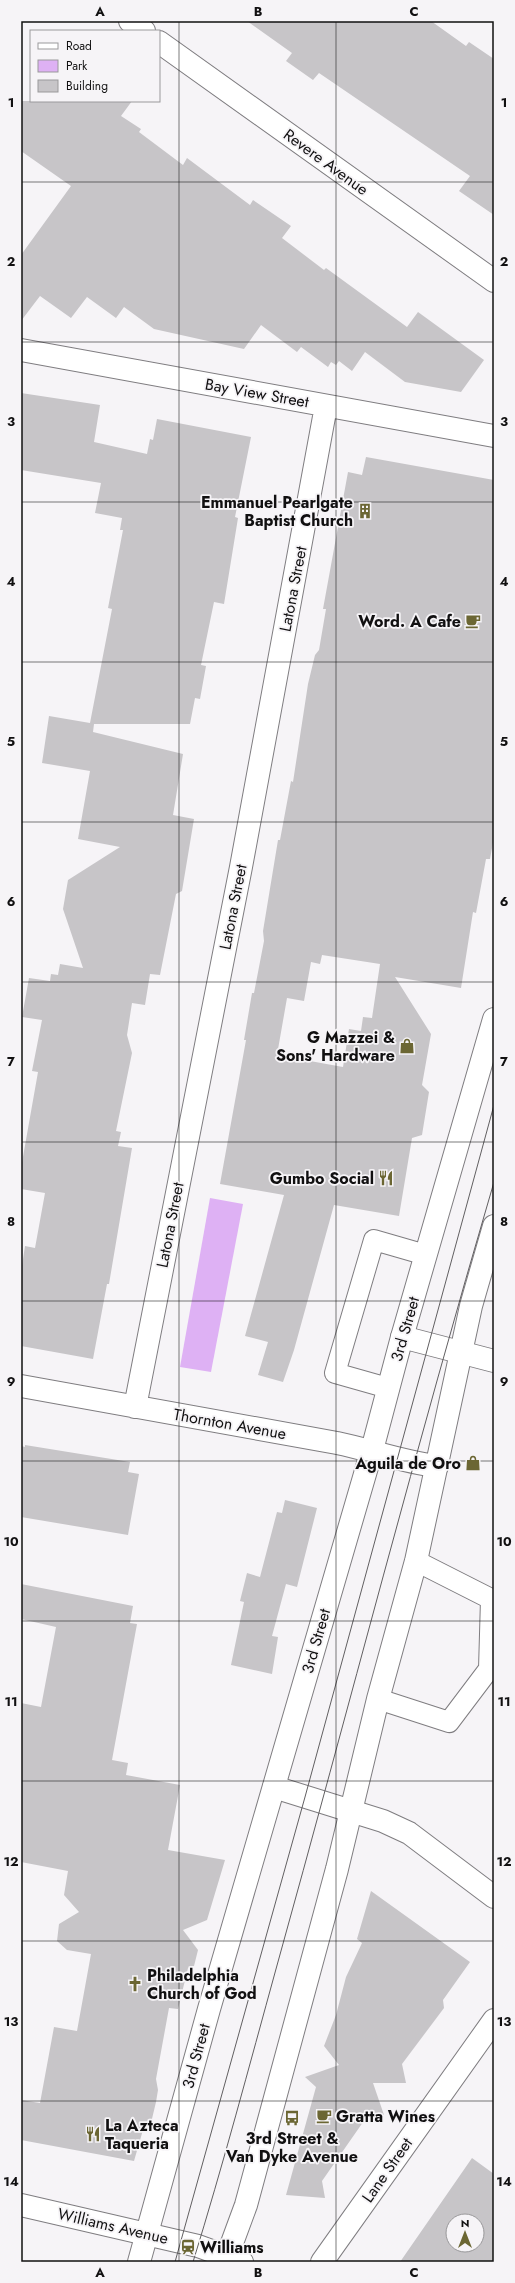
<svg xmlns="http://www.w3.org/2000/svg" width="515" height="2283" font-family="Jost,sans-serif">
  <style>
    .green { fill: #deb1f4 }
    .building { fill: #c7c5c8; fill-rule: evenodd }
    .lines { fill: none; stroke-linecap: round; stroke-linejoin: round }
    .service-casing { stroke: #7f7d80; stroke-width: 22 }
    .minor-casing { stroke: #7f7d80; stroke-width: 24 }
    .primary-casing { stroke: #7f7d80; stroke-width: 24 }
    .service { stroke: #fff; stroke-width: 20 }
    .minor { stroke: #fff; stroke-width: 22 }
    .primary { stroke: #fff; stroke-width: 22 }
    .tram { stroke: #615f61; stroke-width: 1 }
    .grid { fill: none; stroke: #111011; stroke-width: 1; stroke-opacity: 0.55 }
    .labels { text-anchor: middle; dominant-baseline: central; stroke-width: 3.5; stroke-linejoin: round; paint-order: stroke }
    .street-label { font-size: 16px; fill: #111011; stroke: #f6f4f7 }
    .poi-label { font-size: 16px; font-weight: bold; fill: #111011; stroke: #f6f4f7; text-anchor: end }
    .neatline { fill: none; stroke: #111011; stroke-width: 1.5 }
    .grid-label { font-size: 13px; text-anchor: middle; font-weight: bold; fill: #111011 }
  </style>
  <rect width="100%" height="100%" fill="#f6f4f7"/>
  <path class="green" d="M 210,1198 L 243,1204 L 211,1372 L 180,1367 Z"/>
  <path class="building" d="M 247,21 L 431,21 L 466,46 L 469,42 L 494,59 L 494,215 L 459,191 L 470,176 L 319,73 L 313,80 L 286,61 L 292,53 Z
    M 21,101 L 132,101 L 121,116 L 141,129 L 139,132 L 183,165 L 187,158 L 250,205 L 253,200 L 291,226 L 282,238 L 324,270 L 326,268 L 407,327 L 418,312 L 484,360 L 461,392 L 405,382 L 365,352 L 352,371 L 339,361 L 336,365 L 331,362 L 328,367 L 301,347 L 297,352 L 261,325 L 244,349 L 154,329 L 124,307 L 116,318 L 87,297 L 71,318 L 40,296 L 21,321 L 21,255 L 71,186 L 21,151 Z
    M 21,393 L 100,405 L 94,442 L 147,454 L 150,439 L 153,440 L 157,419 L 251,437 L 235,517 L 238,518 L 224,604 L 214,602 L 201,665 L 206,666 L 200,699 L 195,698 L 190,724 L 94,724 L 93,732 L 183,754 L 173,815 L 194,819 L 182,891 L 176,894 L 160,975 L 150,974 L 145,1005 L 132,1003 L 127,1035 L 132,1053 L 116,1131 L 121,1132 L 118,1146 L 132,1148 L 109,1284 L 107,1284 L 93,1359 L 21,1346 L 21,1272 L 25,1246 L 35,1248 L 45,1193 L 21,1189 L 21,1168 L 38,1072 L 32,1071 L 42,1020 L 22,1017 L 29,978 L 50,981 L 51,974 L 58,975 L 60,964 L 83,968 L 63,909 L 68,880 L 120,847 L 78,839 L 90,771 L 42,763 L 49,716 L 90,723 L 112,609 L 108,608 L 123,530 L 120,530 L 122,518 L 95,513 L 101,483 L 21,470 Z
    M 366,457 L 494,480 L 494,837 L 490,859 L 486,859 L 476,913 L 473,912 L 461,988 L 395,977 L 431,1034 L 422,1085 L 429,1092 L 422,1135 L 412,1138 L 399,1216 L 334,1205 L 294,1350 L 283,1382 L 258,1375 L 268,1342 L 245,1336 L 284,1195 L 220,1184 L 246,1040 L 244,1040 L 252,993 L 254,993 L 264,941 L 263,931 L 278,840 L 280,840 L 291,781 L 293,782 L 308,684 L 315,655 L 319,650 L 326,609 L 323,609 L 348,472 L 362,475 ZM 322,955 L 380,964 L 372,1018 L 363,1017 L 361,1031 L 349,1029 L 343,1067 L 277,1055 L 287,998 L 304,1001 L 311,962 L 320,964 Z
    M 25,1445 L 130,1462 L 128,1472 L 139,1474 L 128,1535 L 21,1517 L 21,1446 L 25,1447 Z
    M 285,1500 L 317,1508 L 297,1587 L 286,1584 L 272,1636 L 278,1637 L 272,1674 L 231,1665 L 244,1602 L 240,1601 L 247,1573 L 260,1577 L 277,1512 L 282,1513 Z
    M 21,1584 L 133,1606 L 130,1623 L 137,1624 L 112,1760 L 128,1763 L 126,1775 L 180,1785 L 168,1850 L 225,1860 L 207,1920 L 183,1930 L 198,1950 L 194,1966 L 188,1968 L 178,2009 L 169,2008 L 156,2079 L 158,2090 L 156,2102 L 151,2123 L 145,2123 L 134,2161 L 21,2140 L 21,2100 L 40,2103 L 54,2027 L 77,2031 L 91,1954 L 67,1950 L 57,1941 L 59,1924 L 79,1912 L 64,1895 L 68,1871 L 21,1862 L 21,1703 L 41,1707 L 56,1627 L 21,1619 Z
    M 371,1891 L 470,1962 L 443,2000 L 444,2008 L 402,2064 L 406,2083 L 373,2083 L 384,2115 L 368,2115 L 322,2181 L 325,2198 L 286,2195 L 316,2087 L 305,2077 L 339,2065 L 324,2046 L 336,2015 L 346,1977 L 362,1943 L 357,1939 Z
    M 472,2158 L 494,2174 L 494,2262 L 400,2262 ZM 453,2221 L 477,2221 L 477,2245 L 453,2245 Z"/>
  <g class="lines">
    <g class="service-casing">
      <path id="service" d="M 388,1388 L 335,1373 L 374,1240 L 426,1255
        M 378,1699 L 449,1722 L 489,1669 L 491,1599 L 416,1561"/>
    </g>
    <g class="minor-casing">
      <path id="minor" d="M 130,21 L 144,31
        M 159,42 L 494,281
        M 21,350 L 494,436
        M 402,1337 L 494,1361
        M 21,1386 L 337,1443 C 371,1450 403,1462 437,1466
        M 135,1407 L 241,867 L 326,406
        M 274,1787 L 383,1821 L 409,1833 L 494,1897
        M 21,2205 L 198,2246 L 242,2262
        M 322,2262 L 494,2020"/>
    </g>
    <g class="primary-casing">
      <path id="primary" d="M 139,2262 L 209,2009 L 372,1450 L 402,1337 L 494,1019
        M 225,2262 L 246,2205 L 337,1869 L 378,1699 L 416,1561 L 471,1306 L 494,1226"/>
    </g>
    <use href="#service" class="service"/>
    <use href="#minor" class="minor"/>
    <use href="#primary" class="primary"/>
    <path class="tram" d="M 175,2262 L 305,1797 L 494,1105
      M 193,2262 C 223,2165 249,2067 276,1969 C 349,1707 417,1443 494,1182"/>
  </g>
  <path class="grid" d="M 179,21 L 179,2262M 336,21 L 336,2262M 21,182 L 494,182M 21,342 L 494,342M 21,502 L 494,502M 21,662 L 494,662M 21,822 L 494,822M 21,982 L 494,982M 21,1142 L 494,1142M 21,1301 L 494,1301M 21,1461 L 494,1461M 21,1621 L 494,1621M 21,1781 L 494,1781M 21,1941 L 494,1941M 21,2101 L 494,2101"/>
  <defs>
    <g id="building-bare" transform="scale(1.2)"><path d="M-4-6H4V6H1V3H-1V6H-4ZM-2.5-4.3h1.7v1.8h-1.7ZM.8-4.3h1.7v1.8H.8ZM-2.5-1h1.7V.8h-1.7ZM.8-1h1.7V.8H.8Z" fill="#6b6633" stroke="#f6f4f7" stroke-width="2.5" paint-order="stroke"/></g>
    <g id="cafe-bare" transform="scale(1.2)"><path d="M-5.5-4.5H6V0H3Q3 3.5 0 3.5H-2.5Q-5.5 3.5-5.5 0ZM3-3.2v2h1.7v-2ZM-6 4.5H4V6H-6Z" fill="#6b6633" stroke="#f6f4f7" stroke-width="2.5" paint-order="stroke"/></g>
    <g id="shop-bare" transform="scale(1.2)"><path d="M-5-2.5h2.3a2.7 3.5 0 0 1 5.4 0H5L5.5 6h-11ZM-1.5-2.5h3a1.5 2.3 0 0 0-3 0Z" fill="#6b6633" stroke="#f6f4f7" stroke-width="2.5" paint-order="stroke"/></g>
    <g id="restaurant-bare" transform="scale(1.2)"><path d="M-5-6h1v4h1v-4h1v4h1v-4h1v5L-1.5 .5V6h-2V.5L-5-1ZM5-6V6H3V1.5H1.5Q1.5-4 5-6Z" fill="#6b6633" stroke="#f6f4f7" stroke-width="2.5" paint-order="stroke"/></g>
    <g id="church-bare" transform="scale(1.2)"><path d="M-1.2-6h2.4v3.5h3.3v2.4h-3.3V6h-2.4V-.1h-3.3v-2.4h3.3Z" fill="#6b6633" stroke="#f6f4f7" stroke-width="2.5" paint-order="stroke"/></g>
    <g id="bus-bare" transform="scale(1.2)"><path d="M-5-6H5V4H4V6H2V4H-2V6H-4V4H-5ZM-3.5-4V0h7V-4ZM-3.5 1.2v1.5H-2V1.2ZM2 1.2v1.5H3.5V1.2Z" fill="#6b6633" stroke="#f6f4f7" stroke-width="2.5" paint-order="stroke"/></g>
    <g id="station-bare" transform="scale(1.2)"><path d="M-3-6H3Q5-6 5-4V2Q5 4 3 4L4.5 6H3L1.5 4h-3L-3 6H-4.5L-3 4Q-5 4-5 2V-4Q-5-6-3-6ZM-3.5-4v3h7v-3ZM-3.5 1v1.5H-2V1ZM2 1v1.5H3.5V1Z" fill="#6b6633" stroke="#f6f4f7" stroke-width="2.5" paint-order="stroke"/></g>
  </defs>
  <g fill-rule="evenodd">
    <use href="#building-bare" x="365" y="511"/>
    <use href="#cafe-bare" x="473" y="621"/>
    <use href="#shop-bare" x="407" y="1046"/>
    <use href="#restaurant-bare" x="386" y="1178"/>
    <use href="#shop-bare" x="473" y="1463"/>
    <use href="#church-bare" x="135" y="1984"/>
    <use href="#cafe-bare" x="324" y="2116"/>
    <use href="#bus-bare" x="292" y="2118"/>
    <use href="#restaurant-bare" x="93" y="2134"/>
    <use href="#station-bare" x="188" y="2247"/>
  </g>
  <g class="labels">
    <g class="street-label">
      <text transform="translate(326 162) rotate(36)">Revere Avenue</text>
      <text transform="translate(257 393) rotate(10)">Bay View Street</text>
      <text transform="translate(293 589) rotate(-79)">Latona Street</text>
      <text transform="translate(233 907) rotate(-79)">Latona Street</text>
      <text transform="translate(170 1225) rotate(-79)">Latona Street</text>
      <text transform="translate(405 1329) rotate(-74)">3rd Street</text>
      <text transform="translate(230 1424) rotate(10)">Thornton Avenue</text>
      <text transform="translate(316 1641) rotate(-74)">3rd Street</text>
      <text transform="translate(196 2056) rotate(-75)">3rd Street</text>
      <text transform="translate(387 2170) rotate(-55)">Lane Street</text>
      <text transform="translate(113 2226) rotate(13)">Williams Avenue</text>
    </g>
    <g class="poi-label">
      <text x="353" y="502">Emmanuel Pearlgate<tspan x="353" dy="18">Baptist Church</tspan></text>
      <text x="461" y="621">Word. A Cafe</text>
      <text x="395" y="1037">G Mazzei &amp;<tspan x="395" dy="18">Sons' Hardware</tspan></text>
      <text x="374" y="1178">Gumbo Social</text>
      <text x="461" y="1463">Aguila de Oro</text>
      <text x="147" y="1975" text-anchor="start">Philadelphia<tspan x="147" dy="18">Church of God</tspan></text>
      <text x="336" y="2116" text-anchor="start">Gratta Wines</text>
      <text x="105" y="2125" text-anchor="start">La Azteca<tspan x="105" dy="18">Taqueria</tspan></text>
      <text x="292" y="2138" text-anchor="middle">3rd Street &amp;<tspan x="292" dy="18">Van Dyke Avenue</tspan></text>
      <text x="200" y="2247" text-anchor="start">Williams</text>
    </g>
  </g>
  <rect width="515" height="2283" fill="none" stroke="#f6f4f7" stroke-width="44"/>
  <rect x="30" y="30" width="130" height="72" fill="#f6f4f7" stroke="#9a999b"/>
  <rect x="38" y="43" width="20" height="6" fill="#ffffff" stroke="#9a999b"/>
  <text x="66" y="50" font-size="12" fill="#111011">Road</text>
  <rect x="38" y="60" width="20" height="12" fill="#deb1f4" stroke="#9a999b"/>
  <text x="66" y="70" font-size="12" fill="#111011">Park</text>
  <rect x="38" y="80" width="20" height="12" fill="#c7c5c8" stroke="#9a999b"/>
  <text x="66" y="90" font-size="12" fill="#111011">Building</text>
  <g transform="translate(465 2233)"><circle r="19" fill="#f6f4f7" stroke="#9a999b"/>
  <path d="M0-3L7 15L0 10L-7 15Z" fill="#6b6633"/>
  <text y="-6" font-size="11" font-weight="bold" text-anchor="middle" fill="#111011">N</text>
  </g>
  <rect x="22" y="22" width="471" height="2239" class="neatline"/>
  <g class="grid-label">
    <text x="100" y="16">A</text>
    <text x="258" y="16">B</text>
    <text x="414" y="16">C</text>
    <text x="11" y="107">1</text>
    <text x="504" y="107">1</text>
    <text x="11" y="266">2</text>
    <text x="504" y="266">2</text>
    <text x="11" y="426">3</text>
    <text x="504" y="426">3</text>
    <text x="11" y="586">4</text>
    <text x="504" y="586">4</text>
    <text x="11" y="746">5</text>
    <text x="504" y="746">5</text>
    <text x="11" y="906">6</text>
    <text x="504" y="906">6</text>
    <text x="11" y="1066">7</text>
    <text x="504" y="1066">7</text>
    <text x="11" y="1226">8</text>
    <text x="504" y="1226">8</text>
    <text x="11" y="1386">9</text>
    <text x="504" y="1386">9</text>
    <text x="11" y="1546">10</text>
    <text x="504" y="1546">10</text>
    <text x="11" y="1706">11</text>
    <text x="504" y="1706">11</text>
    <text x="11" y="1866">12</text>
    <text x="504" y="1866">12</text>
    <text x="11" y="2026">13</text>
    <text x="504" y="2026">13</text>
    <text x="11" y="2186">14</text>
    <text x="504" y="2186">14</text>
    <text x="100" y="2277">A</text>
    <text x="258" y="2277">B</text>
    <text x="414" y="2277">C</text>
  </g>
</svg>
